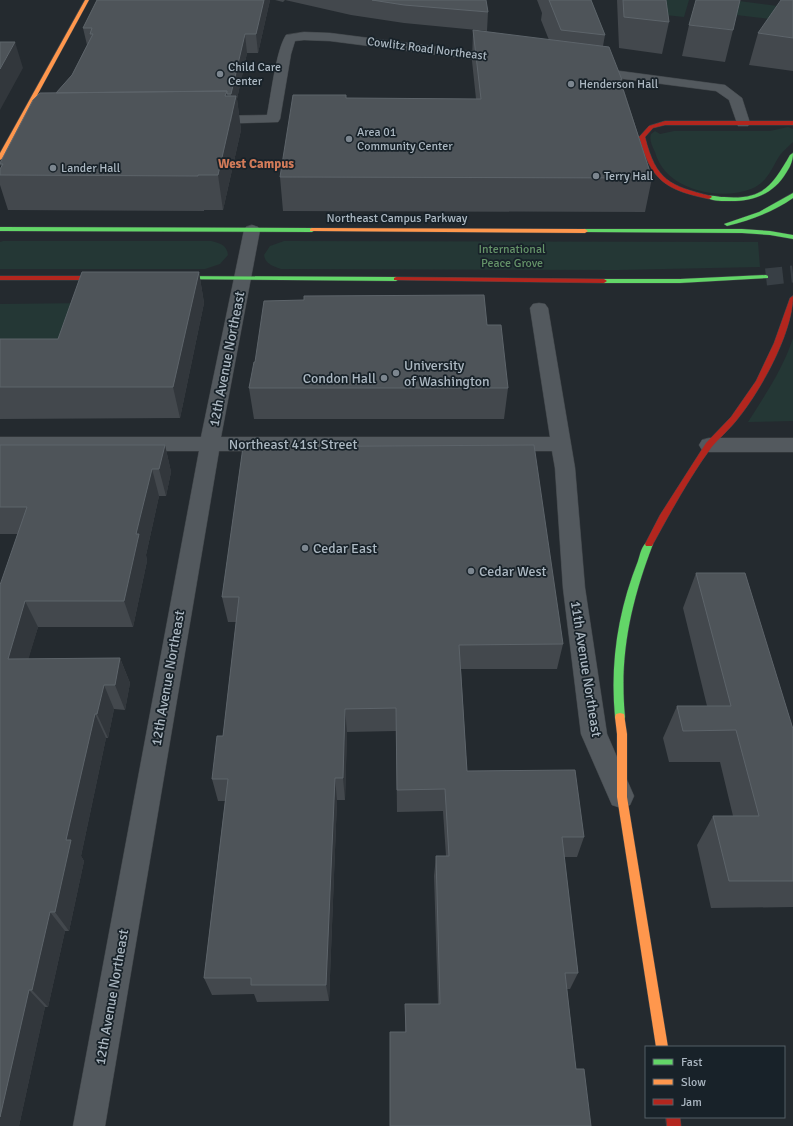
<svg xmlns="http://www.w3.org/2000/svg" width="793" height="1126" font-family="Signika,sans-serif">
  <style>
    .green { fill: #243735 }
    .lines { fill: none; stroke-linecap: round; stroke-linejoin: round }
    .secondary-tunnel { stroke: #383f45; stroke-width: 17; stroke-dasharray: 17 8; stroke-linecap: butt }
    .street-casing { stroke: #404549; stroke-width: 1 }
    .fast-casing { stroke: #404549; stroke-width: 1 }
    .slow-casing { stroke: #404549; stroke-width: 1 }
    .jam-casing { stroke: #404549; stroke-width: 1 }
    .street { fill: #53595e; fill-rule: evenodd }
    .fast { fill: #63d668; fill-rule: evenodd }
    .slow { fill: #ff974d; fill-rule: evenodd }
    .jam { fill: #b3261e; fill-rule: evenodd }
    .wall { fill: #43484d }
    .shaded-wall { fill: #32373c }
    .building { fill: #4e5459; stroke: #5d646a }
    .poi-dot { fill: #7c868f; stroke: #182229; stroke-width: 1.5 }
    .labels { text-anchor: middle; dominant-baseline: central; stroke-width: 3.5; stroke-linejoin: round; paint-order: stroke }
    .far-street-label { font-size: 12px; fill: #acb8c2; stroke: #182229 }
    .far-poi-label { font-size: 12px; fill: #acb8c2; stroke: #182229; text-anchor: start }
    .far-park-label { font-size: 12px; fill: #649268; stroke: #182229 }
    .far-neighbourhood-label { font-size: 13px; font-weight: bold; fill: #d07a59; stroke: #182229 }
    .street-label { font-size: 14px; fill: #acb8c2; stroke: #182229 }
    .poi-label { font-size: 14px; fill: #acb8c2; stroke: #182229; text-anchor: start }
  </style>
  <rect width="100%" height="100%" fill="#242a2f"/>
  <path class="green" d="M 663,0 L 689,0 L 684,17 L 665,15 Z
    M 739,1 L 778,6 L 770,19 L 736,15 Z
    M 788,127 L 793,129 L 793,142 C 789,146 784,150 780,155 C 771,169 768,182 751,189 C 726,199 686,193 667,173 C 661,167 657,159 655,152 C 652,146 649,140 651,134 L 655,131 L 660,134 L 674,131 L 770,131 Z
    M 3,241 L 211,241 C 220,243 227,245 228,255 L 220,264 L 205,269 L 0,269 L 0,242 Z
    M 284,241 L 758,242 L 760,267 L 617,270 L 281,269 C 273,266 265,264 264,255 L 270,246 Z
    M 91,303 L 80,335 L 0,365 L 0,304 Z
    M 793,338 L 793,421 L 748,422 C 765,395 783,369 793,338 Z"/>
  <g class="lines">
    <path class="secondary-tunnel" d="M 766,277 L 793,274"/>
    <g class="street-casing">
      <path id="street" d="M 304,32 L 330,33 L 502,55 L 506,56 L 508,59 L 506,62 L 502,63 L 330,41 L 304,40 L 295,41 L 291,54 L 280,119 L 278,122 L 210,124 L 205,123 L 203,120 L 205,117 L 210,116 L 267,115 C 271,96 276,50 286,35 Z
        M 590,67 L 725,85 L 742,98 L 750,123 L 748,126 L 738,126 L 729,100 L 716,91 L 586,74 L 584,71 L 586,68 Z
        M 252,225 L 258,227 L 260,230 L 221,437 L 550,437 L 530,308 L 533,304 L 539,303 L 545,304 L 548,308 L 575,468 L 585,588 L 607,734 L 634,796 L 630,805 L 621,808 L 612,805 L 581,734 L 563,588 L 555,468 L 552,451 L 219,451 L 105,1126 L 73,1126 L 199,451 L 0,451 L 0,437 L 201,437 L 244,230 L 246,227 Z
        M 709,438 L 793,438 L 793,452 L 709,452 L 702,450 L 699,445 L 702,440 Z"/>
    </g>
    <g class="fast-casing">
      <path id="fast" d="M 793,153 C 793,161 790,167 786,173 C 773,195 751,202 727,201 C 720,201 711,201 706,197 C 711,194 718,197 724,197 C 763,200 772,186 790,155 Z
        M 793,193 L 793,198 C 773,212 751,220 727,226 L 724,224 L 759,212 Z
        M 0,227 L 312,228 L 315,230 L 312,232 L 0,231 Z
        M 585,229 L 742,229 L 770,231 L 793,235 L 793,239 L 770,235 L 742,233 L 583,232 L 583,230 Z
        M 766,275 L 768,276 L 768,278 L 680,283 L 604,283 L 601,281 L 604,279 L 680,279 Z
        M 169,276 L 396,277 L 399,279 L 396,281 L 167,279 L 166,278 Z
        M 649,541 L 653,544 C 631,602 619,654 625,717 L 624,720 L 620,721 L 616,720 L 615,717 C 610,663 618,611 638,561 C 640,555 642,543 649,541 Z"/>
    </g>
    <g class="slow-casing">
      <path id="slow" d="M 85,0 L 89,0 L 3,158 L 0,160 L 0,153 Z
        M 312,228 L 585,229 L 588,231 L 585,233 L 310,231 L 310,229 Z
        M 620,713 L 624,714 L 627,734 L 627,797 L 668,1047 L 656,1047 L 617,797 L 617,734 L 615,717 L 616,714 Z"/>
    </g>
    <g class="jam-casing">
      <path id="jam" d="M 665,121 L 793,121 L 793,125 L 665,125 L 653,128 L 645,137 C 656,181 670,186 711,196 L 712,197 L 709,199 C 666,190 651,181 639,137 L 649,126 Z
        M 0,276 L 111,276 L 114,278 L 111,280 L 0,280 Z
        M 396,277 L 604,279 L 607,281 L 604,283 L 394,280 L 394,278 Z
        M 793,296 C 793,333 760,392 736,421 C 729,430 719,438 711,448 C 689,478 670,513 652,546 L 646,546 L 645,544 L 660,515 L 706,443 L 731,417 L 756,381 L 774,343 L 790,298 Z
        M 666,1117 L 680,1117 L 681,1126 L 667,1126 Z"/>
    </g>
    <use href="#street" class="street"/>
    <use href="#fast" class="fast"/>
    <use href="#slow" class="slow"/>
    <use href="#jam" class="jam"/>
  </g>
  <path class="wall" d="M 97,0 L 270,0 L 258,53 L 247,53 L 237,99 L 241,130 L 223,210 L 204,210 L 204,211 L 8,210 L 0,185 L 0,169 L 1,167 L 0,163 L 56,93 L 72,75 L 87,45 L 83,28 Z
    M 275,0 L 486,0 L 488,12 L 487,31 L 404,23 L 351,15 L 285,0 L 283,2 Z
    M 537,0 L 591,0 L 605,35 L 603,46 L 622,80 L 622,84 L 652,178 L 645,212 L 283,211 L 280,177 L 346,98 L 476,99 L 472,61 L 473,30 L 549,40 L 541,20 L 542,13 Z
    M 617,0 L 666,0 L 669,22 L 662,54 L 619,48 Z
    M 793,0 L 793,71 L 749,65 L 758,33 Z
    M 689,25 L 733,30 L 725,62 L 682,56 Z
    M 199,272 L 204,303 L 180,418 L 0,419 L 0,339 L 58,339 Z
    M 487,325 L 508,388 L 504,419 L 254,419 L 249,388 Z
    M 0,445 L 165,445 L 171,472 L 166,496 L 159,496 L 146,555 L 147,561 L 133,627 L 38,627 L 28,659 L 120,658 L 130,683 L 125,710 L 114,709 L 108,738 L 106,738 L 81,856 L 84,861 L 69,931 L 65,931 L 48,1007 L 45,1007 L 19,1126 L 0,1126 L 17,534 L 0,534 Z
    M 243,447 L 563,644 L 557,669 L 461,669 L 467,771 L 584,837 L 577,857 L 564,857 L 578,973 L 570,989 L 567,989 L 576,1069 L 591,1126 L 405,1032 L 405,1004 L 438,1004 L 434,876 L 436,856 L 446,856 L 443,811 L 397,812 L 396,731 L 347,732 L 345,800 L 337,800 L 329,1001 L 257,1002 L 254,994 L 212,995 L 204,978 L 225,801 L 218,801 L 212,779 L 223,736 L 236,622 L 228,622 L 222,597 Z
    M 696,573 L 793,729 L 793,907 L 711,908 L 697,845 L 713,816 L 733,816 L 720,762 L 669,762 L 663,738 L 677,706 L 707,706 L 683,608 Z"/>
  <path class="shaded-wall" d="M 264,0 L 270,0 L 258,53 L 256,34 Z
    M 245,34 L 247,53 L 237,99 L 241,130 L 223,210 L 218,175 L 225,96 L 227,91 L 231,122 L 233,111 L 231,94 Z
    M 15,42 L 23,68 L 0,110 L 0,69 Z
    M 199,272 L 204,303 L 180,418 L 173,387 Z
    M 165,445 L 171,472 L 166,496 L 159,469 Z
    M 152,469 L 159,496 L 146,555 L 147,561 L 133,627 L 124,601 L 136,534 Z
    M 25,601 L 38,627 L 21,684 L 8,659 Z
    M 120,658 L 130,683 L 125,710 L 115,685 Z
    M 104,685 L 114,709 L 108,738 L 97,714 Z
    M 345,709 L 347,732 L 345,800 L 343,778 Z
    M 95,714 L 106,738 L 81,856 L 84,861 L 69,931 L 55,912 L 66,840 Z
    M 335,778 L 337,800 L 329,1001 L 326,985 Z
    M 50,912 L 65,931 L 48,1007 L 32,990 Z
    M 29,990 L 45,1007 L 19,1126 L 0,1126 L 0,1117 Z"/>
  <path class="building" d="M 97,0 L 264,0 L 256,34 L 245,34 L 231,94 L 227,94 L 227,91 L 56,93 L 72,75 L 93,34 L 90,34 L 92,28 L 83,28 Z
    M 372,0 L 486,0 L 488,12 L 404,5 Z
    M 549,0 L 591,0 L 605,35 L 561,30 Z
    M 623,0 L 666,0 L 669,22 L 624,17 Z
    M 696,0 L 740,0 L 733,30 L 689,25 Z
    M 781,0 L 793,0 L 793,38 L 758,33 Z
    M 473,30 L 609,47 L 622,80 L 620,80 L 652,178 L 280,177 L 293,95 L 346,95 L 346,98 L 481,99 Z
    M 0,42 L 15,42 L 0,69 Z
    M 227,91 L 225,96 L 236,96 L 218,175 L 198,175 L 198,176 L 0,175 L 0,169 L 3,164 L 0,164 L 0,163 L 33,100 L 40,93 Z
    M 82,272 L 199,272 L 173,387 L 0,387 L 0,339 L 58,339 Z
    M 484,295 L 487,325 L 501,325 L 508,388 L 249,388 L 254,362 L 255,362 L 264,301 L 304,300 L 304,296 Z
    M 0,445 L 165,445 L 159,469 L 152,469 L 136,534 L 139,534 L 124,601 L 25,601 L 8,659 L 120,658 L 115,685 L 104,685 L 97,714 L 95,714 L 66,840 L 71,840 L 55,912 L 50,912 L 32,990 L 29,990 L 0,1117 L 0,585 L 27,507 L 0,507 Z
    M 534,445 L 563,644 L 459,645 L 467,771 L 575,770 L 584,837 L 562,837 L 578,973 L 565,973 L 576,1069 L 584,1069 L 591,1126 L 390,1126 L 390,1032 L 406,1032 L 405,1004 L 440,1004 L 436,856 L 449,856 L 445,789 L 397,790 L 396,708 L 345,709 L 343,778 L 335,778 L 326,985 L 251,985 L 251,978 L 204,978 L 228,779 L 212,779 L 217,736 L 223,736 L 239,597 L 222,597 L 243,447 Z
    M 696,573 L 745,573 L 793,729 L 793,881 L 729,881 L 713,816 L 759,816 L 736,730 L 683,731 L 677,706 L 731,706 Z"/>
  <g class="poi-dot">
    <circle cx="220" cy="74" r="4"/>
    <circle cx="571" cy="84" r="4"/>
    <circle cx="349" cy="139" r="4"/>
    <circle cx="53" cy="168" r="4"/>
    <circle cx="596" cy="176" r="4"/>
    <circle cx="396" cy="373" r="4"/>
    <circle cx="384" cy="378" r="4"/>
    <circle cx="305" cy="548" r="4"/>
    <circle cx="471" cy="571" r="4"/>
  </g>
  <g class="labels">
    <g class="far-street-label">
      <text transform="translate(427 49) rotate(7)">Cowlitz Road Northeast</text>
      <text x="397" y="218">Northeast Campus Parkway</text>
    </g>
    <g class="far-poi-label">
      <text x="228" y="67">Child Care<tspan x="228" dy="14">Center</tspan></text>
      <text x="579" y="84">Henderson Hall</text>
      <text x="357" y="132">Area 01<tspan x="357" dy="14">Community Center</tspan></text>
      <text x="61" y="168">Lander Hall</text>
      <text x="604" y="176">Terry Hall</text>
    </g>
    <g class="far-park-label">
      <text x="512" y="249">International<tspan x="512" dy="14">Peace Grove</tspan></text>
    </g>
    <g class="far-neighbourhood-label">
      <text x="256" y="164">West Campus</text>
    </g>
    <g class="street-label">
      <text transform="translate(227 359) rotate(-79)">12th Avenue Northeast</text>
      <text x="293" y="444">Northeast 41st Street</text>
      <text transform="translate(586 669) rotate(81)">11th Avenue Northeast</text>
      <text transform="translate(168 678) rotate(-80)">12th Avenue Northeast</text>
      <text transform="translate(112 997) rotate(-80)">12th Avenue Northeast</text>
    </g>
    <g class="poi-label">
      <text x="404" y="365">University<tspan x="404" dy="16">of Washington</tspan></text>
      <text x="376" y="378" text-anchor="end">Condon Hall</text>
      <text x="313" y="548">Cedar East</text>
      <text x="479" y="571">Cedar West</text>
    </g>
  </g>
  <rect x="645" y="1046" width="140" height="72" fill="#182229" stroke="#535e66"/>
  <rect x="653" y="1059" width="20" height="6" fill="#63d668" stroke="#535e66"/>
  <text x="681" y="1066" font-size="12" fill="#acb8c2">Fast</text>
  <rect x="653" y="1079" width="20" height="6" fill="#ff974d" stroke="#535e66"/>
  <text x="681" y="1086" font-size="12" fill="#acb8c2">Slow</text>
  <rect x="653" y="1099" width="20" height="6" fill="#b3261e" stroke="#535e66"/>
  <text x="681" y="1106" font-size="12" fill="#acb8c2">Jam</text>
</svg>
